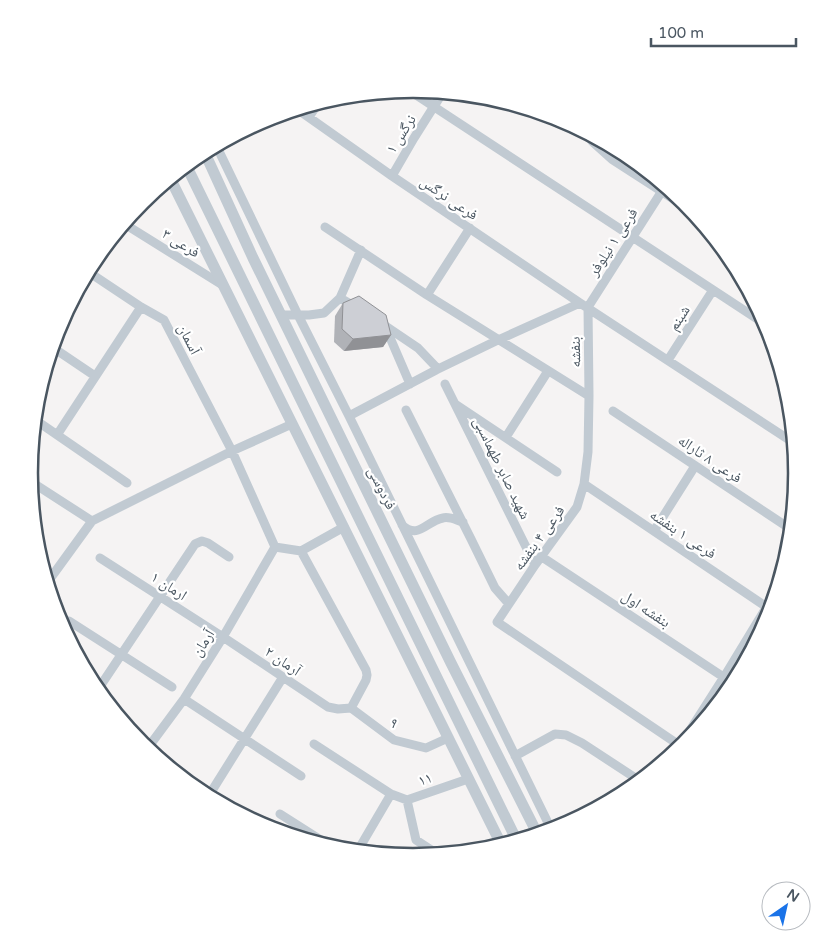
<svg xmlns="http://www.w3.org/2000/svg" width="826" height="946" font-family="'Varela Round','Noto Naskh Arabic',sans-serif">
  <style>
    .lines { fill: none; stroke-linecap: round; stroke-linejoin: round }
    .minor { stroke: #c1cad2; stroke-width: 9 }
    .tertiary { stroke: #c1cad2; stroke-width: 11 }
    .wall { fill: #b0b2b7 }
    .shaded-wall { fill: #909195 }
    .building { fill: #cdcfd5; stroke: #909195 }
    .labels { text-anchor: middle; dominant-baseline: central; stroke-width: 4.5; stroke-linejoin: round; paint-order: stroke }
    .street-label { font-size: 15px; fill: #4a5661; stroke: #fff }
    .rim { fill: none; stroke: #4a5661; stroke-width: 2.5 }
  </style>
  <rect width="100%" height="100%" fill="#f5f3f3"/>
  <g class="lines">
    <path class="minor" d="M 407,89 L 768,326
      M 297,109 L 392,176 L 580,303 L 794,443
      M 309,117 L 319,102
      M 216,145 L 298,315 L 349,416 L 552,831
      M 392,176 L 414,138 L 443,92
      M 123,223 L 224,286
      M 325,227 L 427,295 L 589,396
      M 87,271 L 141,307 L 164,320 L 232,451 L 275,547
      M 427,295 L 470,228
      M 340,298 L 361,250
      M 588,307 L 589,396 L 588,452 L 584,484 L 577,507 L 535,565 L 497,622 L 682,747
      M 588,307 L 662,191
      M 281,315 L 309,315 L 324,313 L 340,298 L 357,308
      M 381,323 L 418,348 L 438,369
      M 385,326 L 410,384
      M 52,347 L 95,376
      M 668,360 L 713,290
      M 445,384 L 535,565
      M 455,404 L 557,472
      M 406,410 L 471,539 L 495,588 L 509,604
      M 613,411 L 792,530
      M 349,416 L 438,369 L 498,340 L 580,303
      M 34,419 L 127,483
      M 57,435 L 141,307
      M 506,437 L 548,371
      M 30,481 L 92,521
      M 584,484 L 771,610
      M 402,525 C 419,540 426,521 443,518 C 449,516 456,520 463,522
      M 654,531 L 695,466
      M 275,547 L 301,551 L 344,527
      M 301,551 L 366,670 L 367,675 L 366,680 L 351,708
      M 542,557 L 734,684
      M 100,558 L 223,637 L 328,707 L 338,709 L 351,708 L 394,740 L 426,748 L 448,738
      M 47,583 L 92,521 L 232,451 L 292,424
      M 69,621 L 172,687
      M 97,691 L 195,544 L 202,541 L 208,543 L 229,557
      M 184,699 L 301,776
      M 314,744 L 391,794 L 407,800 L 468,779
      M 680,746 L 724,677 L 778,588
      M 147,749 L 184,699 L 223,637 L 275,547
      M 515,756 L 555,734 L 566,735 L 582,743 L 640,781
      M 208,797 L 283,677
      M 407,800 L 416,840 L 439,855
      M 280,814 L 335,849
      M 357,852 L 391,794"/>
    <path class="tertiary" d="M 587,132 L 593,141 L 613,159 L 692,210
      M 204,151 L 253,258 L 451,663 L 538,835
      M 186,165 L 517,841
      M 170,178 L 502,846"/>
  </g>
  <path class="wall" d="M 343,303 L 391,335 L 383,347 L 344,351 L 334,342 L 335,316 Z"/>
  <path class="shaded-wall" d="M 391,335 L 383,347 L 344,351 L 353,339 Z"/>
  <path class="building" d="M 359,296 L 386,315 L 391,335 L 353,339 L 342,329 L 343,303 Z"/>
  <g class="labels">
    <g class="street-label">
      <text transform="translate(401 134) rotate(-58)">نرگس ۱</text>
      <text transform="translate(449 198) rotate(34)">فرعی نرگس</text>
      <text transform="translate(613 242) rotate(-57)">فرعی ۱ نیلوفر</text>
      <text transform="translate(181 243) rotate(32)">فرعی ۳</text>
      <text transform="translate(679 318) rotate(-57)">شبنم</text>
      <text transform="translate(189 339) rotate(63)">آسمان</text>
      <text transform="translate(575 352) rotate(-91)">بنفشه</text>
      <text transform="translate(710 459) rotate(34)">فرعی ۸ ثاراله</text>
      <text transform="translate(502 468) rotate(64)">شهید صابر طهماسبی</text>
      <text transform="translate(382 488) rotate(64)">فردوسی</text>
      <text transform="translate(683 534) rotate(34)">فرعی ۱ بنفشه</text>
      <text transform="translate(539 538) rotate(-54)">فرعی ۴ بنفشه</text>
      <text transform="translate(169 586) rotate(33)">ارمان ۱</text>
      <text transform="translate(646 609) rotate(33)">بنفشه اول</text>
      <text transform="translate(203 643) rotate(-58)">آرمان</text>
      <text transform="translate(283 661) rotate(34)">آرمان ۲</text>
      <text transform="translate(394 723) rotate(36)">۹</text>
      <text transform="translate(425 779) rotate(-19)">۱۱</text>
    </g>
  </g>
  <path d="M0 0H826V946H0ZM38 473a375 375 0 1 1 750 0a375 375 0 1 1-750 0Z" fill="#fff" fill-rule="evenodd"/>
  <path class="rim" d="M38 473a375 375 0 1 1 750 0a375 375 0 1 1-750 0Z"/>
  <g transform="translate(786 906) rotate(34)"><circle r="24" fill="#ffffff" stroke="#b7bbc0"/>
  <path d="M0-4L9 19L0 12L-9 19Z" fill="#1a73e8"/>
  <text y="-8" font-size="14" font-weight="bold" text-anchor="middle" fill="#4a5661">N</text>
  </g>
  <path d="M651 38v8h145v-8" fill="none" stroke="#4a5661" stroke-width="2.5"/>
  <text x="658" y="38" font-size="15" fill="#4a5661" stroke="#ffffff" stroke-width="4" paint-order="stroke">100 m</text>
</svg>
